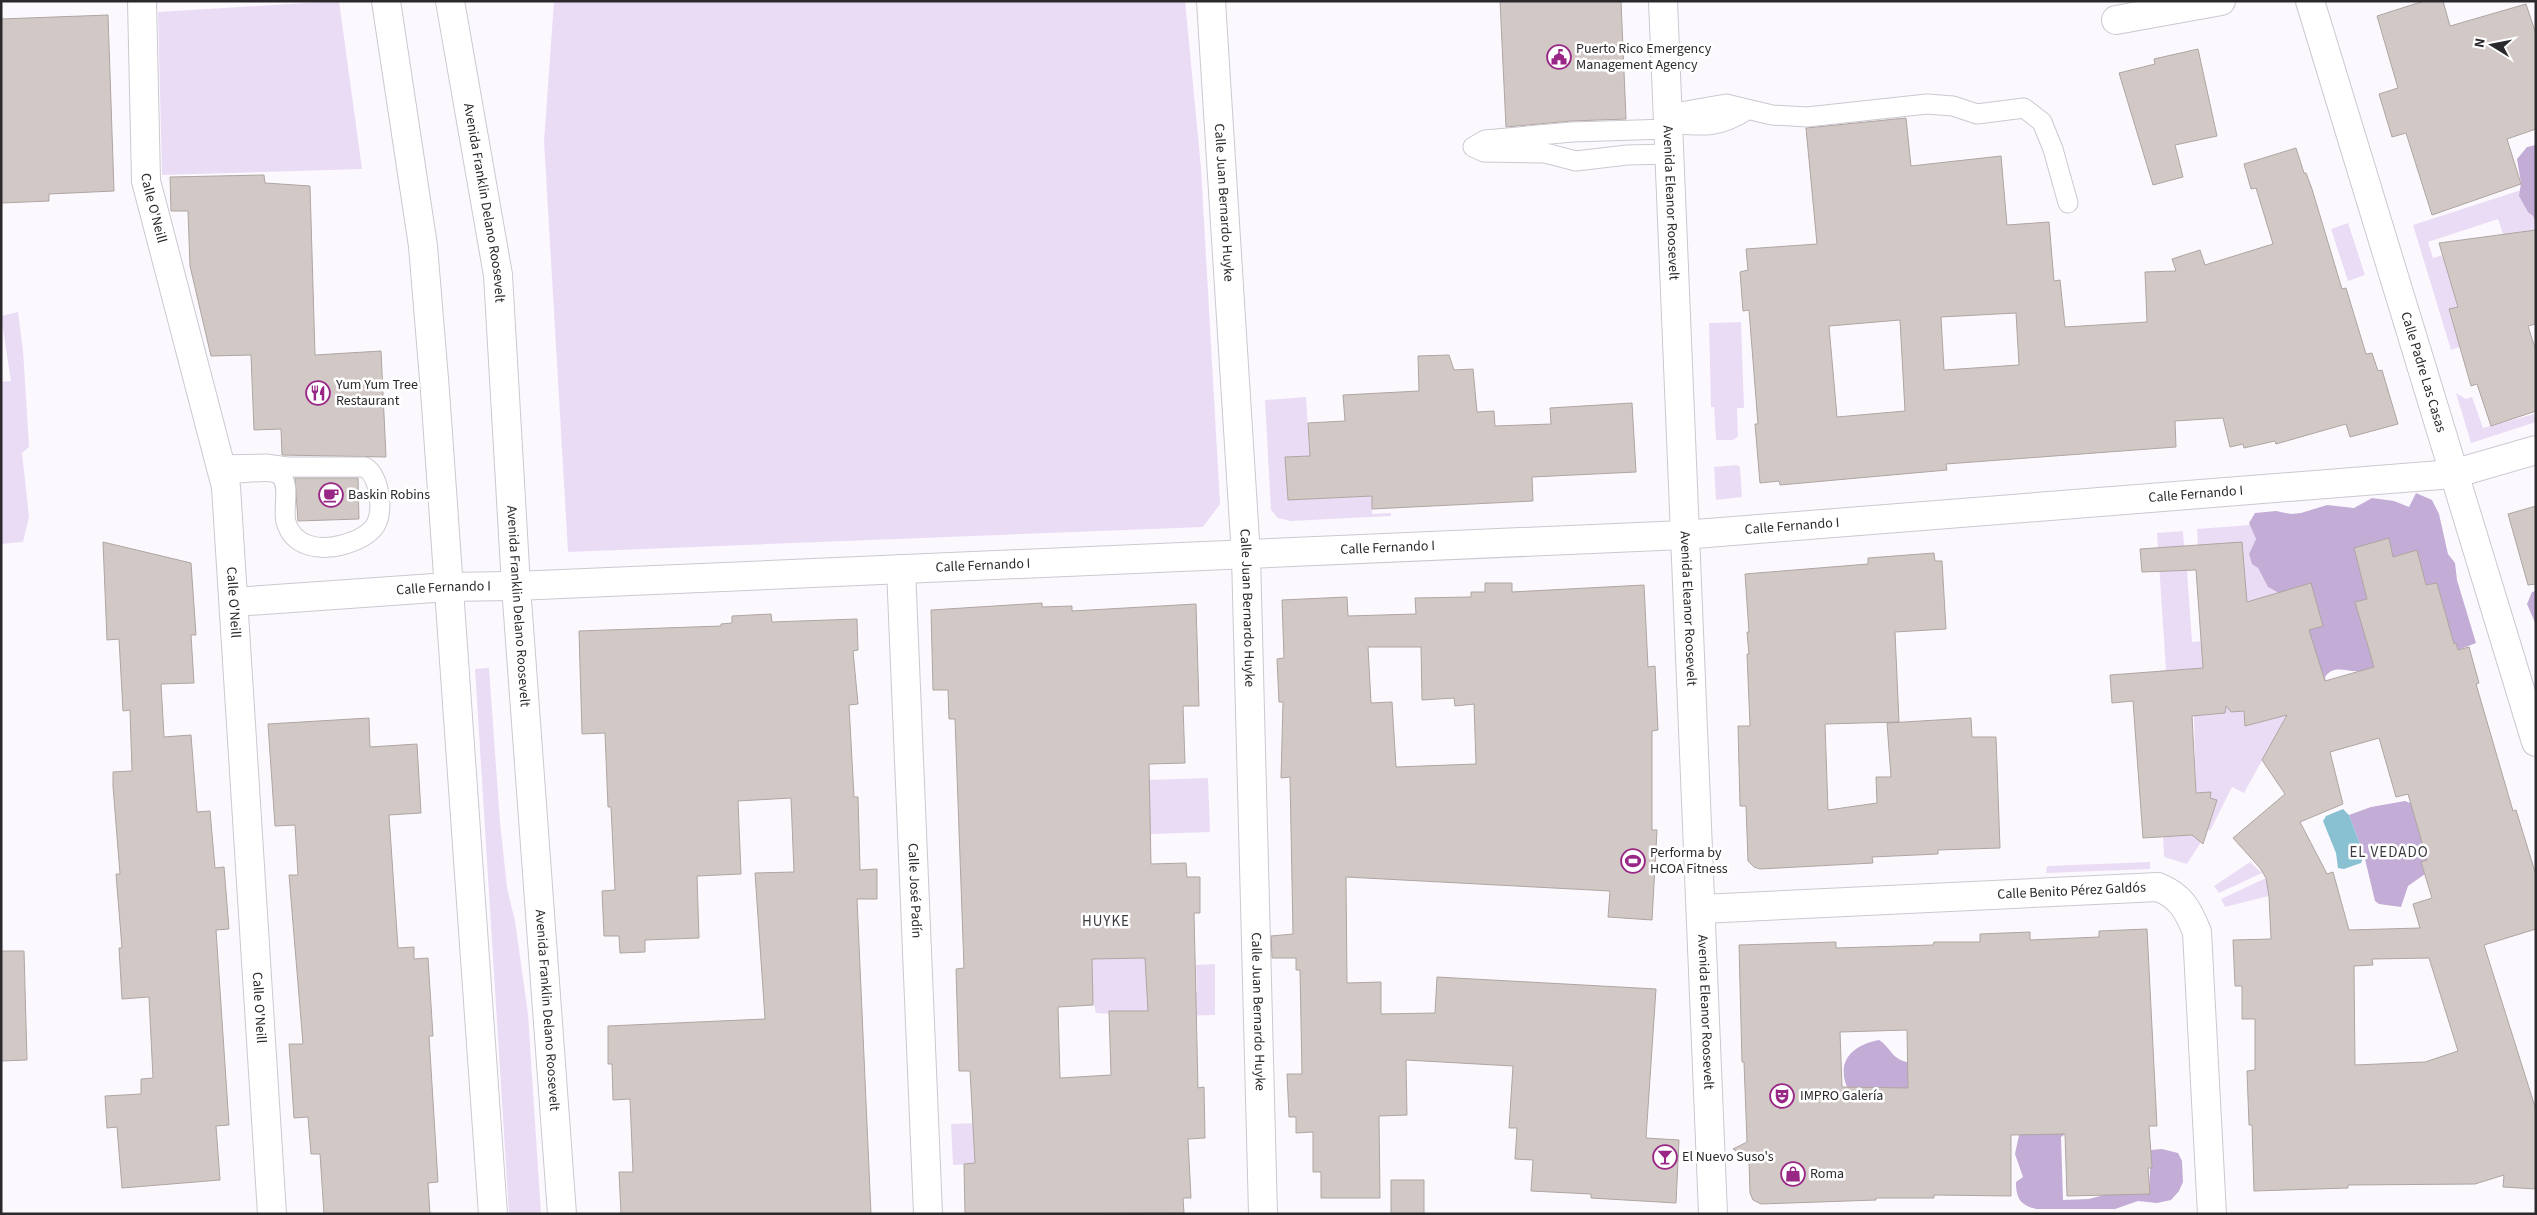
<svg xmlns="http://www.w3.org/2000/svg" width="2537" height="1215" font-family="'Source Sans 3',sans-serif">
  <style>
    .green { fill: #ebdcf6; fill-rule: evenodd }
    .forest { fill: #c3acd5 }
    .water { fill: #89c0d2 }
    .building { fill: #d2c8c5; stroke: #afa5a2; fill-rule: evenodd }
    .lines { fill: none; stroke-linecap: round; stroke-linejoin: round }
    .lane-casing { stroke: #ccc8d0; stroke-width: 21 }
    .street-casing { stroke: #ccc8d0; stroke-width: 30 }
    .secondary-casing { stroke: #ccc8d0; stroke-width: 30 }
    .lane { stroke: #fff; stroke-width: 19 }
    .street { stroke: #fff; stroke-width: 28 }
    .secondary { stroke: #fff; stroke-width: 28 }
    .labels { text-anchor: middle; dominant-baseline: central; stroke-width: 5; stroke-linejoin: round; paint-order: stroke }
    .poi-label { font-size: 14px; fill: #2b292c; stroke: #fff; text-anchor: start }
    .street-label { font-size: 14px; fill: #2b292c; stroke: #fff }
    .neighbourhood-label { font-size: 15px; letter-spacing: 1px; fill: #3c383f; stroke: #fff }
  </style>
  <rect width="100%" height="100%" fill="#fcf9fe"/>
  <path class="green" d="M 339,1 L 362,169 L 162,175 L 158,12 Z
    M 554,1 L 1185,1 L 1201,168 L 1220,504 L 1203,527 L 568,552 L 544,141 Z
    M 2521,190 L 2519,196 L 2533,216 L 2536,224 L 2536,264 L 2488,297 L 2449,310 L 2460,347 L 2451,350 L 2413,225 ZM 2498,219 L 2509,253 L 2443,255 L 2433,258 L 2428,242 Z
    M 2348,223 L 2365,275 L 2348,281 L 2331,229 Z
    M 18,312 L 23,350 L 29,447 L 22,453 L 29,517 L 23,542 L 1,544 L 1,382 L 11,381 L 1,316 Z
    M 1741,322 L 1744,408 L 1737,408 L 1738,436 L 1733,440 L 1716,440 L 1714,407 L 1711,407 L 1709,323 Z
    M 2456,393 L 2466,399 L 2472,397 L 2483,428 L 2534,414 L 2536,422 L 2471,443 Z
    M 1306,397 L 1310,456 L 1285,457 L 1288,500 L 1372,496 L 1372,514 L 1391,513 L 1391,516 L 1291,521 L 1278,518 L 1271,510 L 1265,400 Z
    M 1737,465 L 1740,467 L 1742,497 L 1716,500 L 1714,467 Z
    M 2250,525 L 2256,539 L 2249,554 L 2252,563 L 2258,568 L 2268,587 L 2279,593 L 2241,678 L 2245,726 L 2287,715 L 2244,793 L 2232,787 L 2210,831 L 2200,823 L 2201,816 L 2212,815 L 2217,800 L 2196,793 L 2194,716 L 2212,714 L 2211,696 L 2162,700 L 2160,671 L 2166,670 L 2157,533 L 2183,531 L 2184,546 L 2178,547 L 2187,570 L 2192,642 L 2236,639 L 2247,602 L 2198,545 L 2197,529 Z
    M 489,668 L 500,822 L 507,888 L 515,921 L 528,1014 L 541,1214 L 509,1214 L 475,669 Z
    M 1208,778 L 1210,832 L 1151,834 L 1150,813 L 1133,813 L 1084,782 Z
    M 2191,833 L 2201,842 L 2187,864 L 2164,857 L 2163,837 Z
    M 2150,862 L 2150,869 L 2046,873 L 2047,866 Z
    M 2250,862 L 2262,873 L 2219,893 L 2214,886 Z
    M 2266,878 L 2269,896 L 2225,907 L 2221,899 Z
    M 1060,927 L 1109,928 L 1110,959 L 1145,958 L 1148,994 L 1197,992 L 1196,965 L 1215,964 L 1215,1015 L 1141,1017 L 1140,1011 L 1128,1011 L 1127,1015 L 1096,1013 L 1093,1001 L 1072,1002 Z
    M 976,1123 L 1070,1159 L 953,1165 L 951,1124 Z"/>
  <path class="forest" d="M 2536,145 L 2536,224 L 2533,216 L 2528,212 L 2519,196 L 2521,183 L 2517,159 L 2527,147 Z
    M 2416,493 L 2432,500 L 2439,514 L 2448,554 L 2455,563 L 2457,580 L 2476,643 L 2458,650 L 2456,643 C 2425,652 2393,664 2361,671 C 2349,673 2334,663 2325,677 L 2326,682 L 2279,593 L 2268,587 L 2258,568 L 2252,564 L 2249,554 L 2256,539 L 2249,523 L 2255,513 L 2276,511 L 2291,514 L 2301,513 L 2327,505 L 2354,508 L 2372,498 L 2394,501 L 2409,507 Z
    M 2536,591 L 2536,625 L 2527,604 L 2532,592 Z
    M 2405,801 L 2413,804 L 2427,860 L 2421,862 L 2425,874 L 2408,886 L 2401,907 L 2379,904 L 2375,901 L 2364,855 L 2349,815 L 2371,807 Z
    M 1879,1040 C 1888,1045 1890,1054 1899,1059 C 1913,1067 1937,1062 1952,1061 L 1953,1093 L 1848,1089 C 1835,1061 1853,1045 1879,1040 Z
    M 2062,1128 L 2064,1135 L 2061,1137 L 2063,1200 L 2089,1199 L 2115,1192 L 2149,1194 L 2151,1150 L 2162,1149 L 2178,1153 L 2182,1161 L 2183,1182 L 2179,1191 L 2171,1200 L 2157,1203 L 2138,1201 L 2115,1209 L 2036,1209 C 2020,1205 2016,1198 2016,1182 L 2023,1177 L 2015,1154 L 2019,1135 Z"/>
  <path class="water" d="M 2343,809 L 2349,815 L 2364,855 L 2361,863 L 2344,869 L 2338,868 L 2336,853 L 2323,821 L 2326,816 Z"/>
  <path class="building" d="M 1500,1 L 1621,1 L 1626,119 L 1571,121 L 1506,127 Z
    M 2424,1 L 2443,1 L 2450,26 L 2526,4 L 2536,34 L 2536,129 L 2507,139 L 2521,184 L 2432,215 L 2406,133 L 2392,137 L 2379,94 L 2398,88 L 2377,16 Z
    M 108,15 L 114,191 L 49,194 L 49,201 L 1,203 L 1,19 Z
    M 2198,49 L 2217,136 L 2175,145 L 2183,177 L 2153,185 L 2119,73 L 2155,64 L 2154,59 Z
    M 1906,118 L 1911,166 L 2001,156 L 2007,225 L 2049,222 L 2054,281 L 2060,280 L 2065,327 L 2147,322 L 2145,272 L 2176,271 L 2172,259 L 2200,250 L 2205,265 L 2273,244 L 2256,188 L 2251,189 L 2244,164 L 2296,148 L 2304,173 L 2306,173 L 2312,189 L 2342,289 L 2346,288 L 2366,354 L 2372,353 L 2378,371 L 2382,370 L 2398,424 L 2350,437 L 2346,424 L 2276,444 L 2275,441 L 2244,448 L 2243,444 L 2230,447 L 2223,418 L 2175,421 L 2176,447 L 1946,464 L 1947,470 L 1780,485 L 1779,481 L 1760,483 L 1755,424 L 1758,424 L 1749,310 L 1743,311 L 1740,272 L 1748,270 L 1746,249 L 1817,244 L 1806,128 ZM 2016,313 L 2019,365 L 1944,370 L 1941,317 ZM 1900,320 L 1905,411 L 1837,417 L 1829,326 Z
    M 264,175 L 265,183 L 310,186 L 315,355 L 381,351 L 386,457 L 282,455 L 281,429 L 254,430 L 251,355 L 211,356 L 190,266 L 188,211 L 171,211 L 170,177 Z
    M 2536,230 L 2536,324 L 2528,326 L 2536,351 L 2536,411 L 2491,426 L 2477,384 L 2471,386 L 2449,309 L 2458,307 L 2439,243 Z
    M 1449,355 L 1454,370 L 1473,369 L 1477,412 L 1494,411 L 1495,426 L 1551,424 L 1550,408 L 1632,403 L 1636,472 L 1532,477 L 1533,501 L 1372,509 L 1372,496 L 1288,500 L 1285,457 L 1310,456 L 1308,423 L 1345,421 L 1343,395 L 1419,391 L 1418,356 Z
    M 295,478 L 358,478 L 359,519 L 298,521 Z
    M 2536,506 L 2536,584 L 2528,585 L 2508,514 Z
    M 2389,538 L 2393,557 L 2417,550 L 2426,585 L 2437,583 L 2454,644 L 2456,643 L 2458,650 L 2469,647 L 2479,683 L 2476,684 L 2513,811 L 2516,810 L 2536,875 L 2536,929 L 2484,945 L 2536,1110 L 2536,1189 L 2503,1187 L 2504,1175 L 2475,1184 L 2348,1185 L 2348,1188 L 2254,1191 L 2252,1125 L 2249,1125 L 2247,1071 L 2255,1070 L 2255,1019 L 2242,1019 L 2242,986 L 2235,986 L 2233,940 L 2271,939 L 2269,896 L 2266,878 L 2260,868 L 2233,838 L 2285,794 L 2262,760 L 2287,715 L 2245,726 L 2244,711 L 2231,712 L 2226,706 L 2225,713 L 2192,716 L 2196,793 L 2211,792 L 2210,798 L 2217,800 L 2203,844 L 2192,835 L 2143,838 L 2133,701 L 2112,703 L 2110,675 L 2203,668 L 2196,570 L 2142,572 L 2140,549 L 2242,542 L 2247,602 L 2311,583 L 2323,626 L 2309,630 L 2325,681 L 2374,667 L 2355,602 L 2367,599 L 2354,548 ZM 2379,738 L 2396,797 L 2408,794 L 2427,860 L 2421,862 L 2432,898 L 2413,904 L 2420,928 L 2349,930 L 2333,872 L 2327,874 L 2300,822 L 2343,804 L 2330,752 ZM 2429,958 L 2458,1051 L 2425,1062 L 2355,1065 L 2354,966 L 2373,965 L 2372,959 Z
    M 103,542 L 191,563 L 196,635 L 191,635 L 194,683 L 161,684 L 164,737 L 191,735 L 197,812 L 210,811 L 215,868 L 224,867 L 229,929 L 216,930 L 229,1125 L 216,1126 L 220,1180 L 122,1188 L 117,1127 L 107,1128 L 105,1096 L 141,1094 L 141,1079 L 153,1078 L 149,997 L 122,999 L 119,948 L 122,948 L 116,874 L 120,874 L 113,786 L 113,772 L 132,771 L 130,710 L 123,711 L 119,639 L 107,640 Z
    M 1934,553 L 1935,561 L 1942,561 L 1946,629 L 1895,632 L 1899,722 L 1825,724 L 1828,810 L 1877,803 L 1876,777 L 1891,777 L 1887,723 L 1971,718 L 1972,737 L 1996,737 L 2000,848 L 1938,850 L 1938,854 L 1872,857 L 1873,863 L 1760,869 L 1754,867 L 1748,861 L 1746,806 L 1740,806 L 1738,726 L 1750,726 L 1747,654 L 1749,654 L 1747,632 L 1749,632 L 1745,574 L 1868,564 L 1868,558 Z
    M 1485,583 L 1512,583 L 1512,592 L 1644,585 L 1648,667 L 1655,666 L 1658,730 L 1652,731 L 1652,830 L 1657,830 L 1652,920 L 1608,917 L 1610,891 L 1346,877 L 1347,983 L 1381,982 L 1381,1014 L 1435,1013 L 1437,977 L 1656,989 L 1646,1138 L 1679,1140 L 1676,1203 L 1591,1198 L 1591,1194 L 1531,1191 L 1533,1160 L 1515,1159 L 1517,1128 L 1509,1128 L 1513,1066 L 1406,1060 L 1407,1115 L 1379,1116 L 1380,1198 L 1321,1198 L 1321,1172 L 1313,1172 L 1313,1132 L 1296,1133 L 1296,1117 L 1289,1117 L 1287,1074 L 1302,1074 L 1300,970 L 1296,970 L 1296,958 L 1272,958 L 1271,936 L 1293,934 L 1290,777 L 1281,778 L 1283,702 L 1279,702 L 1277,659 L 1284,658 L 1282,600 L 1347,597 L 1348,616 L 1416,614 L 1415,598 L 1471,597 L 1471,592 L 1485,592 ZM 1368,647 L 1421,647 L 1422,700 L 1454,698 L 1455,706 L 1474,704 L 1476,764 L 1396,767 L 1392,702 L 1371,703 Z
    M 1042,603 L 1042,607 L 1072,606 L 1072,611 L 1196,604 L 1199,706 L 1183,706 L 1185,763 L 1149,764 L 1151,864 L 1186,863 L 1187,877 L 1200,877 L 1200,913 L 1194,913 L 1198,1088 L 1204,1087 L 1205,1138 L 1188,1139 L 1191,1198 L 1183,1198 L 1184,1213 L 965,1214 L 964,1164 L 975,1163 L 970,1071 L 959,1071 L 956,969 L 964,968 L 955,719 L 949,719 L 948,690 L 933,690 L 931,610 ZM 1145,958 L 1148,1011 L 1109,1011 L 1111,1075 L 1060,1078 L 1058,1007 L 1093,1005 L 1092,959 Z
    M 771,614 L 772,622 L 857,619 L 858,650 L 853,651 L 858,704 L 849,705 L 854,797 L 858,797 L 860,870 L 877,869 L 877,899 L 857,899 L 871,1214 L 621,1214 L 619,1172 L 633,1172 L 630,1099 L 613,1100 L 612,1064 L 608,1064 L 608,1026 L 765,1019 L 755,873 L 794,872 L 791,798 L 738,801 L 741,874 L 697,876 L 699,938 L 645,940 L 645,952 L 620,953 L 619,936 L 604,936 L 602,891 L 615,890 L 611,807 L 608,807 L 605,733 L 582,734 L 579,631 L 721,626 L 721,624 L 732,623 L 732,616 Z
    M 369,718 L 370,747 L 417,744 L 421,813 L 389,815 L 398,948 L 414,947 L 414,959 L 428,958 L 433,1036 L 429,1036 L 438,1182 L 428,1183 L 430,1214 L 324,1214 L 320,1154 L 311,1154 L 308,1117 L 294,1118 L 289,1044 L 303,1044 L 289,875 L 298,875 L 295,825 L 275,826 L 268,724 Z
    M 2147,929 L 2157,1126 L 2149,1126 L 2152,1168 L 2148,1168 L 2150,1194 L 2067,1196 L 2065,1134 L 2011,1135 L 2011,1196 L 1934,1195 L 1934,1198 L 1876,1198 L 1876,1200 L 1761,1204 L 1753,1200 L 1750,1193 L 1749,1160 L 1733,1149 L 1747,1142 L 1744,1062 L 1742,1062 L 1739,945 L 1836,942 L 1836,948 L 1933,945 L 1934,942 L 1980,942 L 1980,934 L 2030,932 L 2030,940 L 2099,937 L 2099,931 ZM 1907,1030 L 1908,1088 L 1842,1087 L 1840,1032 Z
    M 1,951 L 24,951 L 27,1060 L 1,1061 Z
    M 1391,1180 L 1424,1180 L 1424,1214 L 1391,1214 Z"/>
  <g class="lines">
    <g class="lane-casing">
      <path id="lane" d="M 1668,114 L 1726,104 L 1772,115 L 1807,117 L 1927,104 L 1953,106 L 1977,114 L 2024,108 L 2042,122 L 2053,149 L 2068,203
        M 1668,123 C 1701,126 1718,129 1747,110
        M 1473,147 L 1484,152 L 1545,153 L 1576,161 L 1627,155 L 1669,154
        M 1473,147 L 1485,140 L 1572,132 L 1669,129
        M 220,465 L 266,464 L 287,467 L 365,467 C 380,477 384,511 375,526 C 368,536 353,542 342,545 C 320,551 293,547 286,522 C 282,508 293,479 276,473 C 265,469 235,474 222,475"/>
    </g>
    <g class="street-casing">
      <g id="street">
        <path id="s1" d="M 142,1 L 146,181 L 226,487 L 272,1214"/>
        <path id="s2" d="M 1211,1 L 1246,556 L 1263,1214"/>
        <path id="s3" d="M 2310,1 L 2536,742"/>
        <path d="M 2116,20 L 2221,1"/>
        <path id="s4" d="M 901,569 L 928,1214"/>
        <path id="s5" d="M 234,602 L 448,587 L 516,586 L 1683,535 L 2453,474 L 2536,450"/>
        <path id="s6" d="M 1702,909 L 2158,887 C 2181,896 2188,910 2197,932 L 2212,1214"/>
      </g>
    </g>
    <g class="secondary-casing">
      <g id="secondary">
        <path d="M 386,1 L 423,246 L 435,391 L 493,1214"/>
        <path id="s7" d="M 450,1 L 498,275 L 516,586 L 562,1214"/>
        <path id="s8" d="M 1663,1 C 1677,406 1699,809 1713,1214"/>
      </g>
    </g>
    <use href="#lane" class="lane"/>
    <use href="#street" class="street"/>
    <use href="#secondary" class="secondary"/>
  </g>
  <defs>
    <g id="civic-ring" transform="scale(1.25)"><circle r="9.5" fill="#fff" stroke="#982786" stroke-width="1.5"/><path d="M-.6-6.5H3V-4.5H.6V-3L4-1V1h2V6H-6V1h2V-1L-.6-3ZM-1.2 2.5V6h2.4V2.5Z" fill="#982786"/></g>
    <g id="restaurant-ring" transform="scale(1.25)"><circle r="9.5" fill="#fff" stroke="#982786" stroke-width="1.5"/><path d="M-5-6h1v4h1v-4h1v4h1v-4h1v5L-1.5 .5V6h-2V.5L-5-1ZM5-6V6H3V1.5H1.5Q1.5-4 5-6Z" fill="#982786"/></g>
    <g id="cafe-ring" transform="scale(1.25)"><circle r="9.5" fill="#fff" stroke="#982786" stroke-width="1.5"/><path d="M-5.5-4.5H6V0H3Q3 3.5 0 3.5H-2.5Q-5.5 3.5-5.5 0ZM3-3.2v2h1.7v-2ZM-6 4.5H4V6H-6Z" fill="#982786"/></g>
    <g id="stadium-ring" transform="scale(1.25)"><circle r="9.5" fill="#fff" stroke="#982786" stroke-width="1.5"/><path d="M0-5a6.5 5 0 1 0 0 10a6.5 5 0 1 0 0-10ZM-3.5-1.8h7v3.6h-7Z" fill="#982786"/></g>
    <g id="theatre-ring" transform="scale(1.25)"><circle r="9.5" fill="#fff" stroke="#982786" stroke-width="1.5"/><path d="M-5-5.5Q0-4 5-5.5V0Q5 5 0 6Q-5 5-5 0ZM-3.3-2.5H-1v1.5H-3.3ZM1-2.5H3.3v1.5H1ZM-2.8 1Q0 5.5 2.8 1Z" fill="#982786"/></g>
    <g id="bar-ring" transform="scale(1.25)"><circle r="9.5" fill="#fff" stroke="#982786" stroke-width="1.5"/><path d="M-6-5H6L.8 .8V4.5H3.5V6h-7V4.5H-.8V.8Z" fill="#982786"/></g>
    <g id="shop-ring" transform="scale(1.25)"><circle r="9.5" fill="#fff" stroke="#982786" stroke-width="1.5"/><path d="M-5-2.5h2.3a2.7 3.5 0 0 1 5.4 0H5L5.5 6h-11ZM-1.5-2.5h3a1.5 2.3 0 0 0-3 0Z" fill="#982786"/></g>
  </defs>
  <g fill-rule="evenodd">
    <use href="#civic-ring" x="1559" y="57"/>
    <use href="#restaurant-ring" x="318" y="393"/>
    <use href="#cafe-ring" x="331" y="495"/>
    <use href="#stadium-ring" x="1633" y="861"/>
    <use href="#theatre-ring" x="1782" y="1096"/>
    <use href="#bar-ring" x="1665" y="1157"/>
    <use href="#shop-ring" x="1793" y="1174"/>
  </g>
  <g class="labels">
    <g class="poi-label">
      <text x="1576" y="49">Puerto Rico Emergency<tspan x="1576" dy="16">Management Agency</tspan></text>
      <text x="336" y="385">Yum Yum Tree<tspan x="336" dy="16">Restaurant</tspan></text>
      <text x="348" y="495">Baskin Robins</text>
      <text x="1650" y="853">Performa by<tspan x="1650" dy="16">HCOA Fitness</tspan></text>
      <text x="1800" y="1096">IMPRO Galería</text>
      <text x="1682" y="1157">El Nuevo Suso's</text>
      <text x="1810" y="1174">Roma</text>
    </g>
    <g class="street-label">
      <text stroke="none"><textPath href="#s7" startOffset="205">Avenida Franklin Delano Roosevelt</textPath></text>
      <text stroke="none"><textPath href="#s2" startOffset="202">Calle Juan Bernardo Huyke</textPath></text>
      <text stroke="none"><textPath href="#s8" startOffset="202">Avenida Eleanor Roosevelt</textPath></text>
      <text stroke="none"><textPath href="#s1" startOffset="208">Calle O'Neill</textPath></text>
      <text stroke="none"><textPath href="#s3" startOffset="388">Calle Padre Las Casas</textPath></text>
      <text stroke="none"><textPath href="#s5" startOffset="1965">Calle Fernando I</textPath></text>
      <text stroke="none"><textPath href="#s5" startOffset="1560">Calle Fernando I</textPath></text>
      <text stroke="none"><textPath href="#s5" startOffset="1155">Calle Fernando I</textPath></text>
      <text stroke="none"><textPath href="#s5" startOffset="750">Calle Fernando I</textPath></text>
      <text stroke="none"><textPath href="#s5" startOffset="210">Calle Fernando I</textPath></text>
      <text stroke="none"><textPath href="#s1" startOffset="612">Calle O'Neill</textPath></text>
      <text stroke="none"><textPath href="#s7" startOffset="610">Avenida Franklin Delano Roosevelt</textPath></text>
      <text stroke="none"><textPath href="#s2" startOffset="608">Calle Juan Bernardo Huyke</textPath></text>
      <text stroke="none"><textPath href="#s8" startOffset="608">Avenida Eleanor Roosevelt</textPath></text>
      <text stroke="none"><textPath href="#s4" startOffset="322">Calle José Padín</textPath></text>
      <text stroke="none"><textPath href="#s6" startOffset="370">Calle Benito Pérez Galdós</textPath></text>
      <text stroke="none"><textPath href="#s1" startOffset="1018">Calle O'Neill</textPath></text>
      <text stroke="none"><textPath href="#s7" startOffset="1015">Avenida Franklin Delano Roosevelt</textPath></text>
      <text stroke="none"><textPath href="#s2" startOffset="1012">Calle Juan Bernardo Huyke</textPath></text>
      <text stroke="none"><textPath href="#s8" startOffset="1012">Avenida Eleanor Roosevelt</textPath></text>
    </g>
    <g class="neighbourhood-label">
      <text x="2389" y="852">EL VEDADO</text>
      <text x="1106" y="921">HUYKE</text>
    </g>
  </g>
  <rect width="2537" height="1215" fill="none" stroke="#2b292c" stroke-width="5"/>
  <g transform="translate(2492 45) rotate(280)" stroke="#ffffff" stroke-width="4" paint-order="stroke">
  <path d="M0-4L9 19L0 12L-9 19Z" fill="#2b292c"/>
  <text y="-8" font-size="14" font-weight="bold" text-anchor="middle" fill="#2b292c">N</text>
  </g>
</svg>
